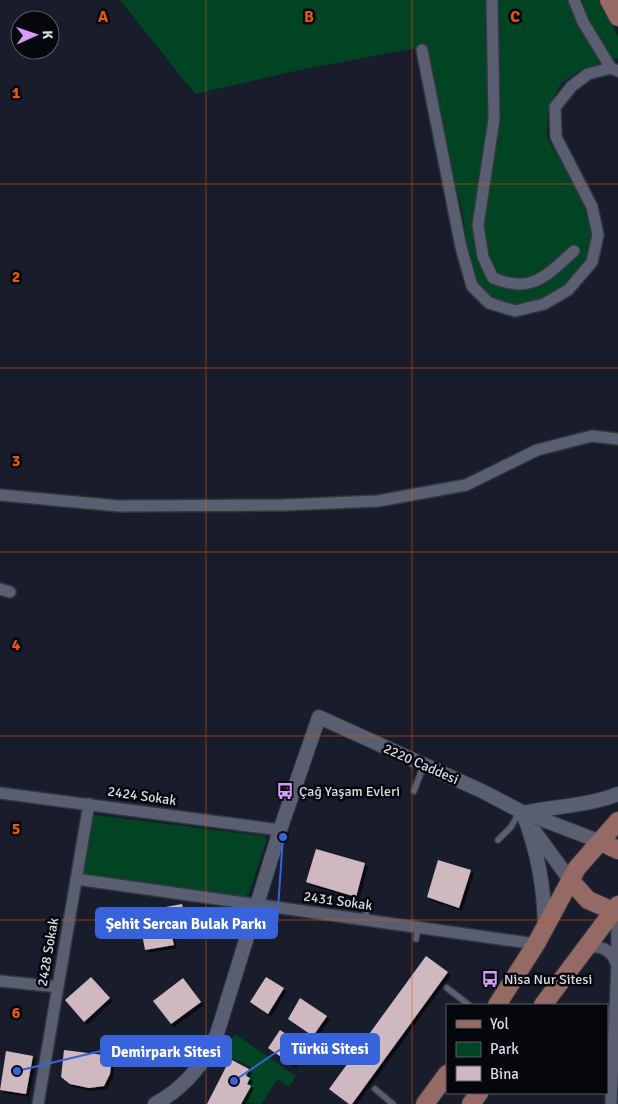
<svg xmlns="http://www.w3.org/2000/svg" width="618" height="1104" font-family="Signika,sans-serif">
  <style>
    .green { fill: #004423 }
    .building { fill: #cfb8bf; filter: url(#shadow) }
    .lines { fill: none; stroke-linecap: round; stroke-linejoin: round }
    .service-casing { stroke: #333641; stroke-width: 8 }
    .minor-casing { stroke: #333641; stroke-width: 14 }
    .tertiary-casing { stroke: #333641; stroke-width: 16 }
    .primary-casing { stroke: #333641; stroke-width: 20 }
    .service { stroke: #595f70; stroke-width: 5.5 }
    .minor { stroke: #595f70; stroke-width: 11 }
    .tertiary { stroke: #595f70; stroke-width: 14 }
    .primary { stroke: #966a64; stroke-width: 18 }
    .grid { fill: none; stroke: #e8590c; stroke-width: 1; stroke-opacity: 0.55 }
    .labels { text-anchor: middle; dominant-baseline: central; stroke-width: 5; stroke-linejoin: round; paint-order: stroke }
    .street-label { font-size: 14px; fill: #d9dce6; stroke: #06070d }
    .poi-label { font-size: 14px; fill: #d9dce6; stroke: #06070d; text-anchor: start }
    .grid-label { font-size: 16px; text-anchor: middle; font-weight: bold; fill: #e8590c; stroke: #06070d; stroke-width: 5; stroke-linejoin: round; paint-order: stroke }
    .leader { fill: none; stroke: #3963da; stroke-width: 2 }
    .callout-dot { fill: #3963da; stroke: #06070d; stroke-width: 2 }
    .callout { fill: #3963da; stroke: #3963da; stroke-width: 2 }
    .callout-label { font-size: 15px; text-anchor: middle; font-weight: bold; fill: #fff }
  </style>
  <defs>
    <filter id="shadow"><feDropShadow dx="3" dy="3" stdDeviation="0" flood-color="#0009"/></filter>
  </defs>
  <rect width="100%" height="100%" fill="#181c2b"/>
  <path class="green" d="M 120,0 L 601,0 L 618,37 L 618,58 L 583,69 L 562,82 L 548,109 L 547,137 L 587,208 L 593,238 L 587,262 L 567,287 L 540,301 L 521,305 L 498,303 L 478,286 L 469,262 L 463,215 L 422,47 L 300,70 L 195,94 Z
    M 95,815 L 265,836 L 267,840 L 249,893 L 246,896 L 83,874 L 92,817 Z
    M 235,1034 L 296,1076 L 289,1087 L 278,1079 L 261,1104 L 242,1102 L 250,1086 L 247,1084 L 250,1078 L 246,1076 L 251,1067 L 222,1054 Z"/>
  <path class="building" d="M 316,849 L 365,863 L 356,897 L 306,882 Z
    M 438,860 L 471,870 L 459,908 L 427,897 Z
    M 182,904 L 188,934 L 172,937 L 174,945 L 145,950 L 138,912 Z
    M 426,956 L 448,972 L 352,1104 L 349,1104 L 329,1089 Z
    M 91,977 L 110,998 L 84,1022 L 65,1000 Z
    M 266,977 L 284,988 L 268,1014 L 250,1002 Z
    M 183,978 L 201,1002 L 171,1024 L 153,1001 Z
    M 300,998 L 327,1016 L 313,1036 L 288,1019 Z
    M 280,1030 L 305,1047 L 293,1065 L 268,1048 Z
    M 64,1050 L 112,1056 L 110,1074 L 104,1086 L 89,1088 L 70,1084 L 61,1077 Z
    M 6,1051 L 33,1056 L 26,1094 L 0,1090 Z
    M 230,1059 L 249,1069 L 246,1076 L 250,1078 L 247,1084 L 251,1086 L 241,1104 L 207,1104 Z"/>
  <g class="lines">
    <g class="service-casing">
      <path id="service" d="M 414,791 L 424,764
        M 498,840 L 511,827 L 520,811
        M 365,920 L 367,908
        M 416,939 L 418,927
        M 447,988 L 469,1005
        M 375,1089 L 393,1104"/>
    </g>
    <g class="minor-casing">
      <path id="minor" d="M 492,0 L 494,119 L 478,225 L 483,257 L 493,278 C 532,294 546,276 574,251
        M 574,0 L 583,22 L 611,68
        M 422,50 L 461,247 L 472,286 L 489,303 L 515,311 L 544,304 L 568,290 L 592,262 L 598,235 L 592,207 L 556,137 L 555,107 L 572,86 L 588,74 L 611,68 L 618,71
        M 0,495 L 119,506 L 284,505 L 378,501 L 466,485 L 537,450 L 592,436 L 618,439
        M 0,589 L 10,592
        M 0,793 L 280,830
        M 76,879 L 536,944
        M 584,950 C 598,943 611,949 616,963
        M 0,981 L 58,987
        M 38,1104 L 89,804
        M 611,1104 L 617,967 L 617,928 L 613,911"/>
    </g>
    <g class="tertiary-casing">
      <path id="tertiary" d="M 523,813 C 538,853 544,885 545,929
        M 523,813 C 555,806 588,806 618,794
        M 535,832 L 570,880
        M 155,1104 C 184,1088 204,1065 217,1034 L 280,830 L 319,717 L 484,792 L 520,811 L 601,842"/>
    </g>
    <g class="primary-casing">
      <path id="primary" d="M 609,0 L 618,17
        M 601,842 L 618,850
        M 570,880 L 588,900 L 613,911
        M 497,1005 L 536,944 L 577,868 L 618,821
        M 543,1005 L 618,905
        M 425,1104 L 447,1074
        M 471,1104 L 479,1093"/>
    </g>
    <use href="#service" class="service"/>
    <use href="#minor" class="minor"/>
    <use href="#tertiary" class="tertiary"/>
    <use href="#primary" class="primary"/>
  </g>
  <path class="grid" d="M 206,0 L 206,1104M 412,0 L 412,1104M 0,184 L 618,184M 0,368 L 618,368M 0,552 L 618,552M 0,736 L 618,736M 0,920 L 618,920"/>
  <defs>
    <g id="bus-bare" transform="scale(1.35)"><path d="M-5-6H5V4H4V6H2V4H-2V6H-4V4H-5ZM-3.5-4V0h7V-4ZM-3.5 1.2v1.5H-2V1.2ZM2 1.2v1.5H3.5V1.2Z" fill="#d89af8" stroke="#06070d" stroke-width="2.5" paint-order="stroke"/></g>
  </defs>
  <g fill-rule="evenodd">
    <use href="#bus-bare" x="285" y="791"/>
    <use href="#bus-bare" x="490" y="979"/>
  </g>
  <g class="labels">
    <g class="street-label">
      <text transform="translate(421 764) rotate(24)">2220 Caddesi</text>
      <text transform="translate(142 796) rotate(8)">2424 Sokak</text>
      <text transform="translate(338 901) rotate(8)">2431 Sokak</text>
      <text transform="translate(48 952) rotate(-80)">2428 Sokak</text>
    </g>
    <g class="poi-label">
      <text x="299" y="791">Çağ Yaşam Evleri</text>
      <text x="504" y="979">Nisa Nur Sitesi</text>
    </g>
  </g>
  <g class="grid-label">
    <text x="103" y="22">A</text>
    <text x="309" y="22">B</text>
    <text x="515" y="22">C</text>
    <text x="16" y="98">1</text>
    <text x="16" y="282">2</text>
    <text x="16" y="466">3</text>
    <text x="16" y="650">4</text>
    <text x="16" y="834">5</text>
    <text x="16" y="1018">6</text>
  </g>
  <path class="leader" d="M283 837L277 923M234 1081L281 1049M17 1071L101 1051"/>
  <g class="callout-dot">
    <circle cx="283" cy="837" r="5"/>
    <circle cx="234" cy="1081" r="5"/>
    <circle cx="17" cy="1071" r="5"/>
  </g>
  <g class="callout">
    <rect x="96" y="908" width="181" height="30" rx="5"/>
    <rect x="281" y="1034" width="98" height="30" rx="5"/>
    <rect x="101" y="1036" width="130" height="30" rx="5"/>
  </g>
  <g class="callout-label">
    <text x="186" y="929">Şehit Sercan Bulak Parkı</text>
    <text x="330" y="1054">Türkü Sitesi</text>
    <text x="166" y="1057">Demirpark Sitesi</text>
  </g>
  <rect x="446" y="1004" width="162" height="90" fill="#06070d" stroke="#5a5c64"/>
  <rect x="456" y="1020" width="25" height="8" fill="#966a64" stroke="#5a5c64"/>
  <text x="490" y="1029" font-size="15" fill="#d9dce6">Yol</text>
  <rect x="456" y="1042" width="25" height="15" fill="#004423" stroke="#5a5c64"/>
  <text x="490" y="1054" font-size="15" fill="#d9dce6">Park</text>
  <rect x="456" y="1066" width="25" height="15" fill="#cfb8bf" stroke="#5a5c64"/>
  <text x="490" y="1079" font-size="15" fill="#d9dce6">Bina</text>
  <g transform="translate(35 35) rotate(88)"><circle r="24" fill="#06070d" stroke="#5a5c64"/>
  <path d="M0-4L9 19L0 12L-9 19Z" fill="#d89af8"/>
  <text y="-8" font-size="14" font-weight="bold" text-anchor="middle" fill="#d9dce6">K</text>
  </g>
</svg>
